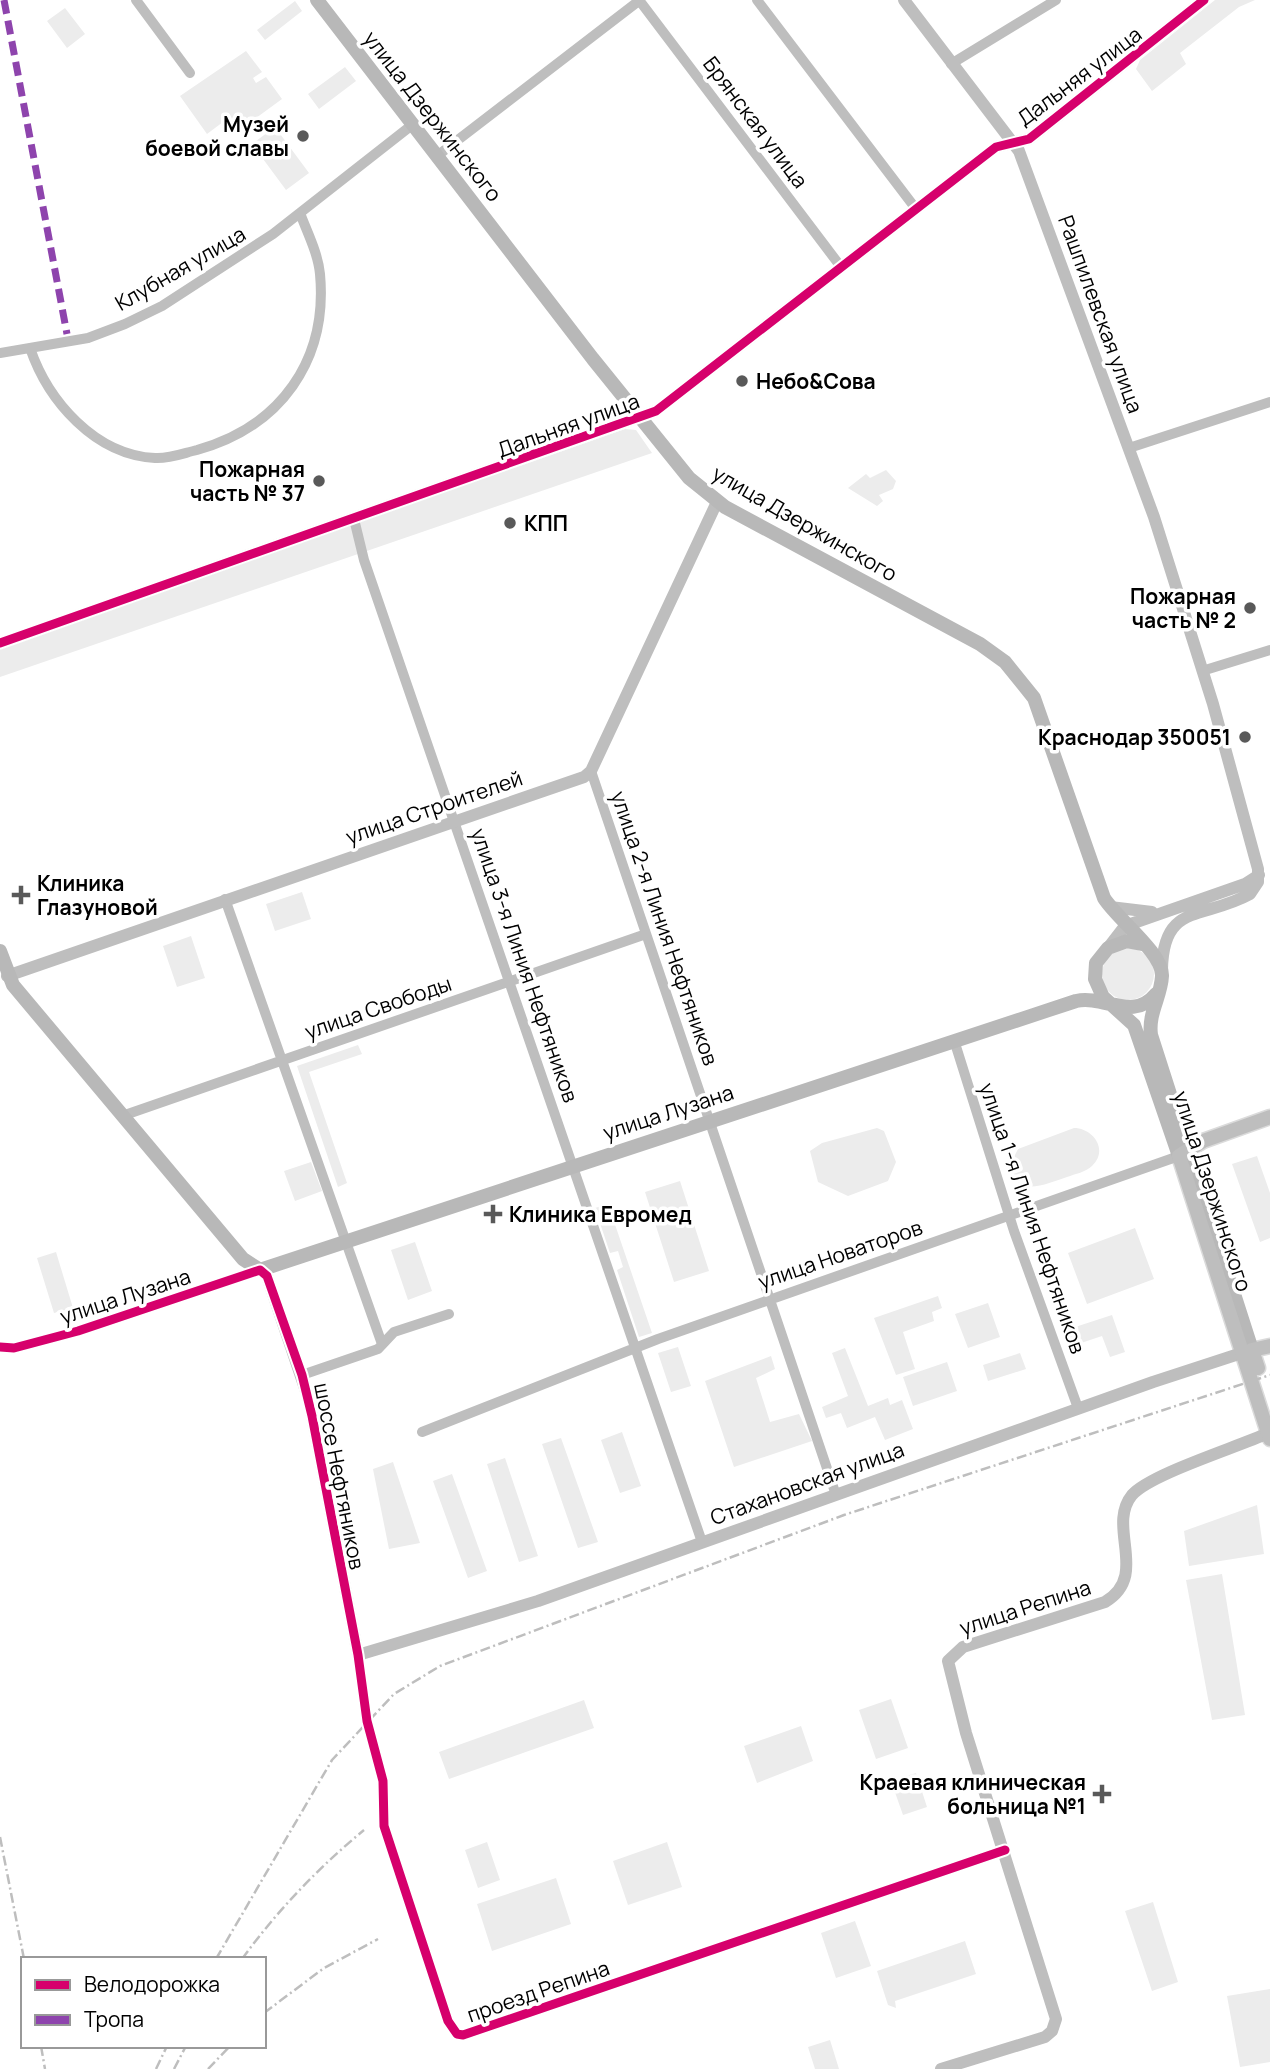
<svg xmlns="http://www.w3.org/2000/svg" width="1270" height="2069" font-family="Manrope,sans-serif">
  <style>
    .green { fill: #ececec }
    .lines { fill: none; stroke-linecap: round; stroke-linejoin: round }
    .primary-casing { stroke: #dbdbdb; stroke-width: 17 }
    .minor { stroke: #bebebe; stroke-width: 10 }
    .tertiary { stroke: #bebebe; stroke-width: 12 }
    .secondary { stroke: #b8b8b8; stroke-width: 14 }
    .primary { stroke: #bebebe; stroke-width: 14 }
    .rail { stroke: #bebebe; stroke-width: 2.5; stroke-dasharray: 10 3.5 2 3.5; stroke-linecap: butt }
    .quiet { stroke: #8e44ad; stroke-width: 7; stroke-dasharray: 14 7; stroke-linecap: butt }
    .cycleway-casing { stroke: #fff; stroke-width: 13 }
    .cycleway { stroke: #d6006c; stroke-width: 9 }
    .poi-dot { fill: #595959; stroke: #fff; stroke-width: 2.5 }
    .labels { text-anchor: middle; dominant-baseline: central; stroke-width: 7; stroke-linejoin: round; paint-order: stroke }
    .street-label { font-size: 21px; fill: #000; stroke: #fff }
    .poi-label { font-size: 21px; font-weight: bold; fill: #000; stroke: #fff; text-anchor: end }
  </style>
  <rect width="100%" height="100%" fill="#fff"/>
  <path class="green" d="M 1215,0 L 1255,0 L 1239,7 L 1180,53 L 1186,64 L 1152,91 L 1136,69 L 1140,60 Z
    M 295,1 L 302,11 L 265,40 L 257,30 Z
    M 65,8 L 85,34 L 67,48 L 47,21 Z
    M 246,51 L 262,72 L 253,78 L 256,83 L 266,77 L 282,99 L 233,135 L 223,122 L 207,134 L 180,96 Z
    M 345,67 L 356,81 L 319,109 L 308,94 Z
    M 275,127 L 309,173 L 286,190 L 252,144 Z
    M 625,429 L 636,430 L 652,453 L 0,677 L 0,648 Z
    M 886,470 L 896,481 L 893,489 L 879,495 L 883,501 L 877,506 L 848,488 L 866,474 L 870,478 Z
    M 302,892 L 311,919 L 275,931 L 266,904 Z
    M 191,936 L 205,978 L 177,987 L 163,946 Z
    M1102 974a26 26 0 1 1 52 0a26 26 0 1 1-52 0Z
    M 358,1045 L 362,1054 L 309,1072 L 347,1183 L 338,1187 L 297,1066 Z
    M 877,1128 L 884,1131 L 896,1162 L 888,1181 L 848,1196 L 818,1182 L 810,1151 L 822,1143 Z
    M 1074,1128 C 1093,1128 1109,1150 1092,1166 C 1086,1172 1075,1174 1067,1177 C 1046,1184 1014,1199 1010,1165 L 1018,1149 Z
    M 1257,1156 L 1270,1193 L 1270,1238 L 1260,1242 L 1232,1164 Z
    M 311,1162 L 322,1191 L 295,1201 L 284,1171 Z
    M 680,1181 L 709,1271 L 674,1282 L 645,1192 Z
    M 608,1204 L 652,1333 L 639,1337 L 617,1270 L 623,1267 L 618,1251 L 610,1253 L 595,1208 Z
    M 1135,1228 L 1154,1279 L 1087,1304 L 1068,1253 Z
    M 415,1242 L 432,1291 L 408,1300 L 391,1250 Z
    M 56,1252 L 73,1308 L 54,1313 L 37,1258 Z
    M 938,1296 L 942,1308 L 932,1312 L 934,1321 L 903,1332 L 915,1369 L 896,1375 L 874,1318 Z
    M 988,1303 L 1000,1337 L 968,1348 L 955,1314 Z
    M 1112,1315 L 1125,1352 L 1110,1357 L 1102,1336 L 1072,1346 L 1066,1330 Z
    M 678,1347 L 691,1386 L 671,1392 L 658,1353 Z
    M 845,1348 L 868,1406 L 888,1398 L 890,1405 L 902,1400 L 913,1429 L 885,1440 L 875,1417 L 847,1428 L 841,1413 L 826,1418 L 822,1407 L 848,1396 L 832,1353 Z
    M 1020,1353 L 1026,1369 L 988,1381 L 983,1365 Z
    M 771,1356 L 775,1369 L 756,1378 L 770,1422 L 799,1414 L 812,1441 L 734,1467 L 705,1381 Z
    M 947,1362 L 957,1391 L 913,1406 L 903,1377 Z
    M 622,1432 L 641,1486 L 620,1493 L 601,1440 Z
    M 561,1438 L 598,1542 L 578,1548 L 542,1444 Z
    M 505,1458 L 538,1556 L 519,1562 L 487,1464 Z
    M 393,1462 L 420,1543 L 389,1549 L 373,1469 Z
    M 452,1474 L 487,1571 L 468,1578 L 433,1481 Z
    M 1257,1505 L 1264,1554 L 1189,1566 L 1184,1531 Z
    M 1222,1574 L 1245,1715 L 1212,1720 L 1186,1580 Z
    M 891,1699 L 908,1748 L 876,1759 L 859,1710 Z
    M 584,1700 L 594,1728 L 449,1779 L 439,1752 Z
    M 801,1726 L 813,1761 L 757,1783 L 744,1746 Z
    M 916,1773 L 927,1807 L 903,1815 L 891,1781 Z
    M 487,1842 L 500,1880 L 478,1888 L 465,1850 Z
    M 667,1842 L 682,1887 L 628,1905 L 613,1861 Z
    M 556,1878 L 571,1924 L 492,1951 L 477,1904 Z
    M 1153,1902 L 1178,1982 L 1152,1991 L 1125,1911 Z
    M 855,1921 L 871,1966 L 836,1978 L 821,1933 Z
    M 965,1941 L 976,1974 L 895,2001 L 896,2008 L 888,2005 L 877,1971 Z
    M 1270,1989 L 1270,2062 L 1240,2067 L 1227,1996 Z
    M 830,2040 L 839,2069 L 815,2069 L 808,2047 Z"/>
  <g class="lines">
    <g class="primary-casing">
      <path id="primary" d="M 1270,1117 L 1203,1141 L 1179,1156 L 1270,1439
        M 1258,1368 L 1252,1350 L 1270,1346"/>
    </g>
    <path class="minor" d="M 136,0 L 190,73
      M 639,0 L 841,267
      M 757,0 L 916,209
      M 951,64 L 1056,0
      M 437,156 L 640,0
      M 30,348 C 48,401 95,455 155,458 C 169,459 184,453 197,450 C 280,427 328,361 320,274 C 318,253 307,232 300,213
      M 0,353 L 88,338 L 125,324 L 162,306 L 273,234 L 412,125
      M 1129,448 L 1270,402
      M 354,519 L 364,560 L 702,1542
      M 1202,671 L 1270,650
      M 591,771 L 836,1495
      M 225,899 L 382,1344
      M 954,1040 L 1014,1231 L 1078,1408
      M 122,1116 L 646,934
      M 0,1347 L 14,1348 L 78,1331 L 260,1270
      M 302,1375 L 378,1349 L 394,1332 L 449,1314
      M 422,1432 L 658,1339 L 1179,1156
      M 358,1655 L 367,1721 L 383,1781 L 384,1826 L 448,2021 L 457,2034 L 463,2035 L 1005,1850"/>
    <path class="tertiary" d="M 904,0 L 1019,151 L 1154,517 L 1213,704 L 1258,869 L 1258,882 L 1250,894 C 1203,920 1163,902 1162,970
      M 0,643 L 656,411 L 996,147 L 1029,139 L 1204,0
      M 1110,907 L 1152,912
      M 1108,948 L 1125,926 L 1245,884 L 1259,875
      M 7,976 L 584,777 L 591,771 L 717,502
      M 260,1270 L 267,1276 L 309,1400 L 358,1655 L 538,1601 L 1153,1382 L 1251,1350
      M 941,2069 L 1045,2037 L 1052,2031 L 1056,2019 L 966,1733 L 948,1661 L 963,1647 L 1105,1602 C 1150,1575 1106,1527 1132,1495 C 1150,1474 1238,1447 1268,1433"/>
    <path class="secondary" d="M 317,0 L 593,359 L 689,478 L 725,507 L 980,644 L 1005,662 L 1034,698 L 1104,898 C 1117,919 1163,953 1162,976 C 1161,997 1148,1013 1151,1035 L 1252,1350
      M 1143,944 L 1127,941 L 1108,948 L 1096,963 L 1095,979 L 1103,997 L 1134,1025 L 1179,1156
      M 0,951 L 13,985 L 243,1259 L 260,1270 L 1076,1001 C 1105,995 1133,1022 1156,994"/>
    <use href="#primary" class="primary"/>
    <path class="rail" d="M 0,1837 L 24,1959
      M 216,1959 L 332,1760 L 394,1694 L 440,1666 L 844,1515 L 1270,1375
      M 242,1959 C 277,1911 318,1868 364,1830
      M 264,2013 L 324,1968 L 378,1939
      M 41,2046 L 45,2069
      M 156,2069 L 167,2046
      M 174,2069 L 186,2046
      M 208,2069 L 230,2046"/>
    <path class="quiet" d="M 4,0 L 67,334"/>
    <g class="cycleway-casing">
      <path id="cycleway" d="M 0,643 L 656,411 L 996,147 L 1029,139 L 1204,0
        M 0,1347 L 14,1348 L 78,1331 L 260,1270 L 267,1276 L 302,1375 L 312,1416 L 358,1655 L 367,1721 L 383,1781 L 384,1826 L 448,2021 L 457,2034 L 463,2035 L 1005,1850"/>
    </g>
    <use href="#cycleway" class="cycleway"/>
  </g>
  <g class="poi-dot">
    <circle cx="303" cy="136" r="7"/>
    <circle cx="742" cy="381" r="7"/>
    <circle cx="319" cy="481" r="7"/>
    <circle cx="510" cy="523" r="7"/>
    <circle cx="1250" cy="608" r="7"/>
    <circle cx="1245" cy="737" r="7"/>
    <path d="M17.5 884.5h7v7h7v7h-7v7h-7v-7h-7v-7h7z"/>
    <path d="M489.5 1203.5h7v7h7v7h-7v7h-7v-7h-7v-7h7z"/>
    <path d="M1098.5 1783.5h7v7h7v7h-7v7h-7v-7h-7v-7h7z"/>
  </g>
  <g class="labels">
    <g class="street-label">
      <text transform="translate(1079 76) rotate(-37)">Дальняя улица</text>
      <text transform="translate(433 116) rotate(52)">улица Дзержинского</text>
      <text transform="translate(756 122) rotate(53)">Брянская улица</text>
      <text transform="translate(180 268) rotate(-30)">Клубная улица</text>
      <text transform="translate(1101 314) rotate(70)">Рашпилевская улица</text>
      <text transform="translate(568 425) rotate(-20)">Дальняя улица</text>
      <text transform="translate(805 523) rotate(30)">улица Дзержинского</text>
      <text transform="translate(434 807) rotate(-19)">улица Строителей</text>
      <text transform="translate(665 928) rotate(71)">улица 2-я Линия Нефтяников</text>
      <text transform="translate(525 965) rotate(71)">улица 3-я Линия Нефтяников</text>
      <text transform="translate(378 1007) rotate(-19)">улица Свободы</text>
      <text transform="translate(668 1112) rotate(-18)">улица Лузана</text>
      <text transform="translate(1213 1191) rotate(72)">улица Дзержинского</text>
      <text transform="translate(1033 1218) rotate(71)">улица 1-я Линия Нефтяников</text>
      <text transform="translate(840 1254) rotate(-19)">улица Новаторов</text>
      <text transform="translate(125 1296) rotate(-18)">улица Лузана</text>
      <text transform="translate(340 1476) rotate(79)">шоссе Нефтяников</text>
      <text transform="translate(807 1483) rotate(-20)">Стахановская улица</text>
      <text transform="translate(1025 1607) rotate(-18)">улица Репина</text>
      <text transform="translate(538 1991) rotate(-19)">проезд Репина</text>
    </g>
    <g class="poi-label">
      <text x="289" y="124">Музей<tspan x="289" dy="24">боевой славы</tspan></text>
      <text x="756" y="381" text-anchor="start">Небо&amp;Сова</text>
      <text x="305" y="469">Пожарная<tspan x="305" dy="24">часть № 37</tspan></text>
      <text x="524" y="523" text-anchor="start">КПП</text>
      <text x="1236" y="596">Пожарная<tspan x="1236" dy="24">часть № 2</tspan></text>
      <text x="1231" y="737">Краснодар 350051</text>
      <text x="37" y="883" text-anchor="start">Клиника<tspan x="37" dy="24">Глазуновой</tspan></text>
      <text x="509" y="1214" text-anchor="start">Клиника Евромед</text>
      <text x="1086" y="1782">Краевая клиническая<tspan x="1086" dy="24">больница №1</tspan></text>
    </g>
  </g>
  <rect x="21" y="1957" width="245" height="91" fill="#ffffff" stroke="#999999" stroke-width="2"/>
  <rect x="35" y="1980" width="35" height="10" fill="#d6006c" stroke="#999999" stroke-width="2"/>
  <text x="84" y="1992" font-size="21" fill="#000000">Велодорожка</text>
  <rect x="35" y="2015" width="35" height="10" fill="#8e44ad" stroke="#999999" stroke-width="2"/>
  <text x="84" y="2027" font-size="21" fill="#000000">Тропа</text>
</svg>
